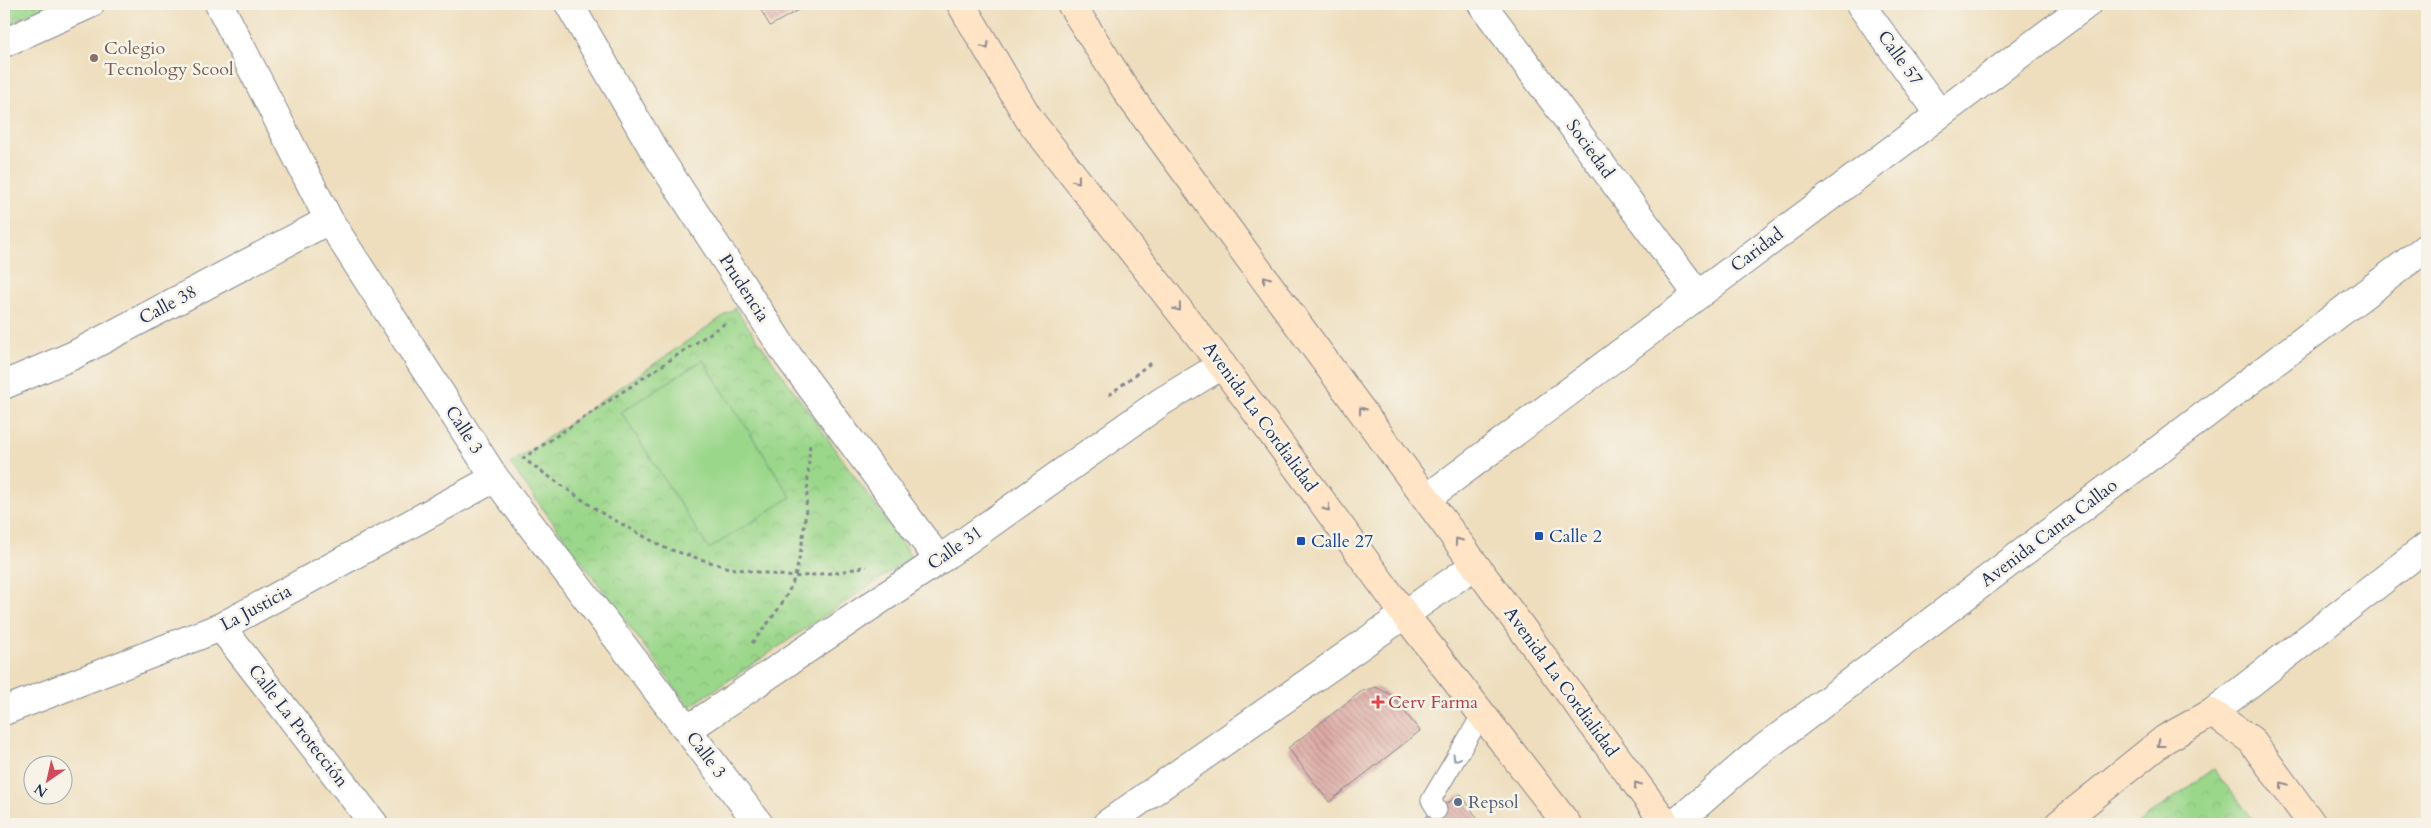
<svg xmlns="http://www.w3.org/2000/svg" width="2431" height="828" font-family="Cardo,serif">
  <style>
    .park { fill: url(#park-crowns); stroke: #5b8374 }
    .garden { fill: #9bd78b; stroke: #5b8374 }
    .building { fill: url(#building-back-hatch) }
    .lines { fill: none; stroke-linecap: round; stroke-linejoin: round }
    .service-casing { stroke: #84868e; stroke-width: 21 }
    .minor-casing { stroke: #84868e; stroke-width: 30 }
    .secondary-casing { stroke: #84868e; stroke-width: 30 }
    .path { stroke: #84868e; stroke-width: 3; stroke-dasharray: 4 4; stroke-linecap: butt }
    .service { stroke: #fff; stroke-width: 19 }
    .minor { stroke: #fff; stroke-width: 28 }
    .secondary { stroke: #ffe4c6; stroke-width: 28 }
    .oneway { stroke: #8d8a92 }
    .oneway2 { stroke: #8d97ae }
    .education-dot { fill: #8d6e63; stroke: #f7f3e8; stroke-width: 2 }
    .transit-dot { fill: #1a4fb4; stroke: #f7f3e8; stroke-width: 2 }
    .health-dot { fill: #e0444e; stroke: #f7f3e8; stroke-width: 2 }
    .service-dot { fill: #5c6f8a; stroke: #f7f3e8; stroke-width: 2 }
    .labels { text-anchor: middle; dominant-baseline: central; stroke-width: 5; stroke-linejoin: round; paint-order: stroke }
    .education-label { font-size: 18px; fill: #785e54; stroke: #f7f3e8; text-anchor: start }
    .street-label { font-size: 18px; fill: #1b2f5e; stroke: #f7f3e8 }
    .transit-label { font-size: 18px; fill: #164399; stroke: #f7f3e8; text-anchor: start }
    .health-label { font-size: 18px; fill: #be3a42; stroke: #f7f3e8; text-anchor: start }
    .service-label { font-size: 18px; fill: #4e5e75; stroke: #f7f3e8; text-anchor: start }
  </style>
  <defs>
    <pattern id="park-crowns" width="20" height="18" patternUnits="userSpaceOnUse" patternTransform="scale(1.25)"><rect width="20" height="18" fill="#9bd78b"/><path d="M2 6a3 3 0 1 1 6 0M12 15a3 3 0 1 1 6 0" fill="none" stroke="#85b97a"/></pattern>
    <pattern id="building-back-hatch" width="6" height="6" patternUnits="userSpaceOnUse" patternTransform="scale(1.25)"><rect width="6" height="6" fill="#deaba5"/><path d="M-1 5l2 2M0 0l6 6M5-1l2 2" fill="none" stroke="#b38c8a"/></pattern>
  </defs>
  <rect width="100%" height="100%" fill="#f7f3e8"/>
  <filter id="ink" filterUnits="userSpaceOnUse"><feTurbulence type="fractalNoise" baseFrequency=".02" numOctaves="2"/><feDisplacementMap in="SourceGraphic" scale="10" xChannelSelector="R" yChannelSelector="G"/><feConvolveMatrix kernelMatrix="1 2 1 2 8 2 1 2 1" color-interpolation-filters="sRGB"/></filter>
  <filter id="wash" filterUnits="userSpaceOnUse"><feTurbulence type="fractalNoise" baseFrequency=".0096" numOctaves="4" result="noise"/><feDisplacementMap in="SourceGraphic" scale="20" xChannelSelector="R" yChannelSelector="G"/><feGaussianBlur stdDeviation="1.12" result="paint"/><feColorMatrix in="noise" values="0 0 0 0 0 0 0 0 0 0 0 0 0 0 0 0 0 1.4 0 .05"/><feComposite in="paint" operator="in"/></filter>
  <g filter="url(#wash)">
    <rect width="100%" height="100%" fill="#eedebd"/>
    <path class="park" d="M 4,4 L 50,4 L 4,27 Z
      M 735,308 L 912,557 L 689,707 L 510,464 Z
      M 2213,769 L 2257,824 L 2137,824 Z"/>
    <path class="garden" d="M 703,360 L 791,497 L 709,549 L 621,412 Z"/>
    <g id="blocks">
      <path class="building" d="M 760,4 L 809,4 L 770,26 L 758,5 Z
        M 1376,687 L 1391,695 L 1420,731 L 1329,802 L 1288,748 L 1362,691 Z
        M 1461,794 L 1481,824 L 1415,824 Z"/>
    </g>
  </g>
  <g filter="url(#ink)">
    <use href="#blocks" fill-opacity="0" stroke="#84868e" stroke-width="1"/>
    <g class="lines">
      <g class="service-casing">
        <path id="service" d="M 1437,810 L 1431,800 L 1481,716"/>
      </g>
      <g class="minor-casing">
        <path id="minor" d="M 219,4 L 329,220 L 495,478 L 759,824
          M 569,4 L 652,147 L 788,356 L 939,560
          M 1482,4 L 1698,295
          M 1860,4 L 1939,113
          M 4,43 L 90,4
          M 4,385 L 74,355 L 329,220
          M 1427,498 L 2087,4
          M 221,627 L 374,824
          M 4,711 L 221,627 L 495,478
          M 2212,713 L 2427,546
          M 687,730 L 939,560 L 1161,402 L 1222,365
          M 1107,824 L 1475,565
          M 1675,824 L 1751,758 L 2427,247"/>
      </g>
      <g class="secondary-casing">
        <path id="secondary" d="M 961,4 L 1029,119 L 1222,365 L 1405,615 L 1567,824
          M 1071,4 L 1129,95 L 1666,824
          M 2059,824 L 2165,739 L 2212,713 L 2251,740 L 2312,824"/>
      </g>
      <path class="path" d="M 1109,395 L 1153,361
        M 522,459 L 727,322
        M 528,462 L 600,512 L 665,548 L 729,568 L 794,577 L 840,572 L 867,566
        M 752,643 C 768,623 787,601 795,576 C 807,533 807,487 810,443"/>
      <use href="#service" class="service"/>
      <use href="#minor" class="minor"/>
      <use href="#secondary" class="secondary"/>
    </g>
    <defs><path id="oneway-chevron" d="M-2-3.5L2.5 0L-2 3.5" fill="none" stroke-width="1.6" stroke-linecap="round" stroke-linejoin="round" transform="scale(1.25)"/></defs>
    <g class="oneway">
      <use href="#oneway-chevron" transform="translate(986 46) rotate(59)"/>
      <use href="#oneway-chevron" transform="translate(1077 180) rotate(52)"/>
      <use href="#oneway-chevron" transform="translate(1266 279) rotate(-126)"/>
      <use href="#oneway-chevron" transform="translate(1178 308) rotate(52)"/>
      <use href="#oneway-chevron" transform="translate(1362 410) rotate(-126)"/>
      <use href="#oneway-chevron" transform="translate(1327 508) rotate(54)"/>
      <use href="#oneway-chevron" transform="translate(1458 541) rotate(-126)"/>
      <use href="#oneway-chevron" transform="translate(2160 744) rotate(143)"/>
      <use href="#oneway-chevron" transform="translate(1637 785) rotate(-126)"/>
      <use href="#oneway-chevron" transform="translate(2283 785) rotate(-126)"/>
    </g>
    <use class="oneway2" href="#oneway-chevron" transform="translate(1456 758) rotate(121)"/>
  </g>
  <circle class="education-dot" cx="94" cy="58" r="5"/>
  <g class="transit-dot">
    <rect x="1534" y="531" width="10" height="10" rx="2.5"/>
    <rect x="1296" y="536" width="10" height="10" rx="2.5"/>
  </g>
  <path class="health-dot" d="M1375.5 694.5h5v5h5v5h-5v5h-5v-5h-5v-5h5z"/>
  <circle class="service-dot" cx="1458" cy="802" r="5"/>
  <g class="labels">
    <g class="education-label">
      <text x="104" y="48">Colegio<tspan x="104" dy="21">Tecnology Scool</tspan></text>
    </g>
    <g class="street-label">
      <text transform="translate(1900 58) rotate(54)">Calle 57</text>
      <text transform="translate(1590 149) rotate(54)">Sociedad</text>
      <text transform="translate(1757 250) rotate(-37)">Caridad</text>
      <text transform="translate(744 288) rotate(57)">Prudencia</text>
      <text transform="translate(168 305) rotate(-28)">Calle 38</text>
      <text transform="translate(1260 417) rotate(54)">Avenida La Cordialidad</text>
      <text transform="translate(464 430) rotate(57)">Calle 3</text>
      <text transform="translate(2049 533) rotate(-37)">Avenida Canta Callao</text>
      <text transform="translate(955 548) rotate(-35)">Calle 31</text>
      <text transform="translate(256 608) rotate(-28)">La Justicia</text>
      <text transform="translate(1561 682) rotate(54)">Avenida La Cordialidad</text>
      <text transform="translate(298 726) rotate(52)">Calle La Protección</text>
      <text transform="translate(706 755) rotate(53)">Calle 3</text>
    </g>
    <g class="transit-label">
      <text x="1549" y="536">Calle 2</text>
      <text x="1311" y="541">Calle 27</text>
    </g>
    <g class="health-label">
      <text x="1388" y="702">Cerv Farma</text>
    </g>
    <g class="service-label">
      <text x="1468" y="802">Repsol</text>
    </g>
  </g>
  <rect width="2431" height="828" fill="none" stroke="#f7f3e8" stroke-width="20"/>
  <g transform="translate(48 780) rotate(214)"><circle r="24" fill="#f7f3e8" stroke="#9fa5b1"/>
  <path d="M0-4L9 19L0 12L-9 19Z" fill="#d1495b"/>
  <text y="-8" font-size="14" font-weight="bold" text-anchor="middle" fill="#1b2f5e">N</text>
  </g>
</svg>
